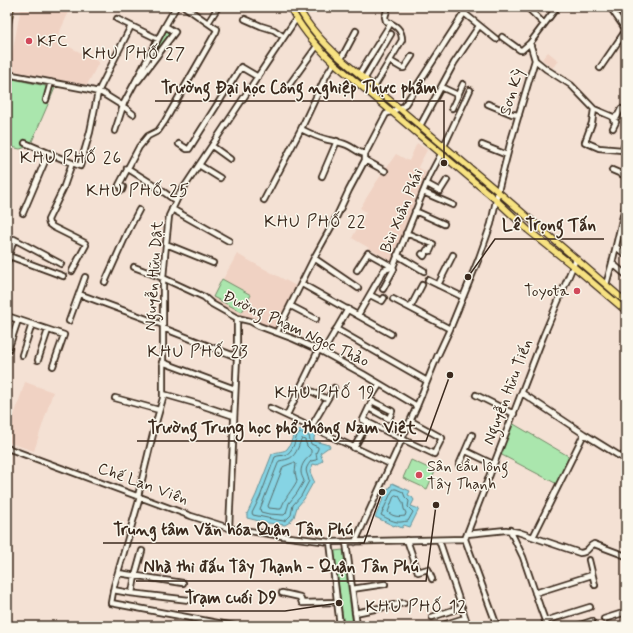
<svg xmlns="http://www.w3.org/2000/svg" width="633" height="633" font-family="Mynerve,sans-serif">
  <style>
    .built { fill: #f0d2c3 }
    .green { fill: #aae6ad; stroke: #728866 }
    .water { fill: #86d4e4; stroke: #689095 }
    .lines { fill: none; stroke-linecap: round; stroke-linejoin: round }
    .shore { stroke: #596e6d; stroke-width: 1 }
    .minor-casing { stroke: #3b2a1e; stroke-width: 8 }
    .major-casing { stroke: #3b2a1e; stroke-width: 8 }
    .minor { stroke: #fbf7ec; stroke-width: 4.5 }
    .major { stroke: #f7e281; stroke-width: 5.5 }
    .poi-dot { fill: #d1495b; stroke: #fbf7ec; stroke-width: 1.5 }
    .labels { text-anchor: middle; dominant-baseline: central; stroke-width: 3; stroke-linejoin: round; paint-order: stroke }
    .poi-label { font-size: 16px; fill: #3b2a1e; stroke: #fbf7ec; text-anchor: start }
    .street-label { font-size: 16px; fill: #3b2a1e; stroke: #fbf7ec }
    .neighbourhood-label { font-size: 17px; letter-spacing: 1px; fill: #3b2a1e; stroke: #fbf7ec }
    .leader { fill: none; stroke: #3b2a1e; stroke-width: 1.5 }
    .callout-dot { fill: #3b2a1e; stroke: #fbf7ec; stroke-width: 1.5 }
    .callout-label { font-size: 17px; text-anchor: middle; font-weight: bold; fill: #3b2a1e; stroke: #fbf7ec; stroke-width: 3; stroke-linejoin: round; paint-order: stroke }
  </style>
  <rect width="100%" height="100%" fill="#f4e1d4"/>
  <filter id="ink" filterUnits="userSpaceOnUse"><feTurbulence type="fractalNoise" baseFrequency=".025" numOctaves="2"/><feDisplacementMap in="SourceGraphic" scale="8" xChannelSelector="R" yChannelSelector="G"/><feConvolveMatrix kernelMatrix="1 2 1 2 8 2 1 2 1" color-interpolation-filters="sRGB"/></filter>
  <g filter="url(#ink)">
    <path class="built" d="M 21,7 L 71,7 L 56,40 L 99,62 L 87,85 L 9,70 Z
      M 548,52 L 559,61 L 552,68 L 542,59 Z
      M 417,143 L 427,150 L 418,167 L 430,175 L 393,262 L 352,238 L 366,212 L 360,208 L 377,181 L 396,154 L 409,161 Z
      M 237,254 L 296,286 L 293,295 L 274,330 L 250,319 L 236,316 L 214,303 L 213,297 Z
      M 25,382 L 53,392 L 34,451 L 7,442 L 7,438 Z"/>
    <path class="green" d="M 166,31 L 171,33 L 144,70 Z
      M 8,78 L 55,88 L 30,146 L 20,149 L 7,146 Z
      M 222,279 L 251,295 L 242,312 L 213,297 Z
      M 512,423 L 570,457 L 557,484 L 500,454 Z
      M 411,460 L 435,471 L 427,489 L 403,478 Z
      M 343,550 L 353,626 L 344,626 L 334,551 Z"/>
    <path class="water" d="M 302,429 L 315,435 L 314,438 L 314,441 L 329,445 L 330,447 C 326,448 324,451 320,453 L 323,460 L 317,465 L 313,464 L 310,472 L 314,481 L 304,499 L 297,507 L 294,517 L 290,522 L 285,525 L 277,524 L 267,523 L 247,518 L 247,514 L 256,495 L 272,454 C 278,451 284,452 287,449 C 294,441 290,432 302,429 Z
      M 392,483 L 410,491 L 408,495 L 412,497 L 414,500 L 411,506 L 419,509 L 410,527 L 404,525 L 402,528 L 395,525 L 394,526 L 375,517 L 388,488 L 390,488 Z"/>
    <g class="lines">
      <path class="shore" d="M 302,433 L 309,436 L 311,444 L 318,447 L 318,449 L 316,453 L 317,459 L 316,460 L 311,461 C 303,471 307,471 309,481 L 301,496 L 293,505 L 291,515 L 287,519 L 284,521 L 277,520 L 253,515 L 252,513 L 260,497 L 275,457 C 279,455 281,456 285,455 C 293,452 295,441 297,435 Z
        M 302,439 L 305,440 L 307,446 L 311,450 L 311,455 C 306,459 301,464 301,472 C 301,475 303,478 304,481 L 297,493 L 289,503 L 286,513 L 284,515 L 269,514 L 261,512 L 260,509 L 279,461 C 289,459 293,459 298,448 C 299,445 300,442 302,439 Z
        M 293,463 L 295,463 L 296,464 L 295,472 L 297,481 C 291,492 285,497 281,509 L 278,509 L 269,508 L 268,506 L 283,467 Z
        M 394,489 L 396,489 L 403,492 L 405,497 L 409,501 L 408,507 L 413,512 L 408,521 C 406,521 403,522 401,522 C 395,523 386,518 381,515 L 391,493 Z
        M 396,495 L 399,496 L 403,503 L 404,509 L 406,513 L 405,516 C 399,517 393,517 388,512 L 394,496 Z"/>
      <g class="minor-casing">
        <path id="minor" d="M 527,7 L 544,24
          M 610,7 L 626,30
          M 464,13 L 496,39
          M 117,19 L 158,39
          M 245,19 L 261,26 L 274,30 L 284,37
          M 208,23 L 218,7
          M 502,37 L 520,50 L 522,50 L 530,43
          M 341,59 L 356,31
          M 535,60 L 546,69 L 571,85 L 594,109 L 592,123 L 585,142 L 599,148 L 622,150 L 626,143
          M 390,61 L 402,68 L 404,68 L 412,56
          M 334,63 L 326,76 L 301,129 C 309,133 317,137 325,139 C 333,141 340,142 347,145 C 354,148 358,153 365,154
          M 600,68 L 626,30
          M 7,74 L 86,89 L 102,93 L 123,106 L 133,114
          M 359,74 L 389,26
          M 365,78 L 391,34
          M 138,81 L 175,32 L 165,26
          M 289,85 L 317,46
          M 374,87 L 402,40 C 402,29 395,25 386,21 L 385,17 L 388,7
          M 441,87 L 458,95
          M 46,100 L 51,82
          M 488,104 L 512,114 L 519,115
          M 452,108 L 463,84
          M 594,109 L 613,117
          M 613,117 L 615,117 L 616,116 L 617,117 L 621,109
          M 420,126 L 454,63 L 479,26
          M 613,128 L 616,122 L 613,120 L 613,117
          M 115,131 L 124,103 L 165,26 L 176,7
          M 25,143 L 72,163
          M 179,144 L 187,149 L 189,149 L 241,67 L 258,77
          M 482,145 L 507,155
          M 212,146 L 230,159
          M 444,146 L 470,90
          M 365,160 L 385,171
          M 199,165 L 220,178
          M 127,168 L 154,185 L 176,201
          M 612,170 L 626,176
          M 322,176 L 337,141
          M 427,184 L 440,191 L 447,180
          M 122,190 L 123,187 L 119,185 L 139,147 L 148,136 L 158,131 L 165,121 L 216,32 L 217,29 L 215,28 L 185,7
          M 423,192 L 453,205
          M 264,200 L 301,129
          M 172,209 L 229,241
          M 415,211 L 444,224
          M 23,213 L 48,154
          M 406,233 L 433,244 L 430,251 L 427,250 L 424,256 L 422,254
          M 166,244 L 213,263
          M 616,247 L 626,255
          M 397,255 L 424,271
          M 9,256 L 63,276
          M 314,258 L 358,288
          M 7,262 L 14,239 L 61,264
          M 612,263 L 626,275
          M 134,267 L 163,278 L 204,297 L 212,304 L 237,318 L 250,321 L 259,326 L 294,339 L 323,352 L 363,374 L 417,406
          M 357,270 L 368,253 L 393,267 L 394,269 L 383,289
          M 72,271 L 86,245 L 85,243 L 53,227 L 49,224 L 48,220 L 63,189 L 72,163 L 80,166 L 90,132 L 98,92 L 131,26
          M 428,280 L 463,297
          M 105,282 L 128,231 L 139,210
          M 302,284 L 391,334
          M 438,285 L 453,255
          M 606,285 L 612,263 L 626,203
          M 79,294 L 163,325
          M 370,295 L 382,301 L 384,298
          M 393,299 L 450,329
          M 291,306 L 316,319
          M 410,308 L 422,285
          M 358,315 L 384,270 L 393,267 L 430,175 L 441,154
          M 7,316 L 64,335 L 53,366
          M 69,321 L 85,277
          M 163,328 L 237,357
          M 336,329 L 427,381
          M 277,332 L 314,258 L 335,220 L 349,190 L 365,160 L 365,154 L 386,114 L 404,106 L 464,13 L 469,7
          M 8,350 L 18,320
          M 323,352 L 348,309
          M 22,355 L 32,324
          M 38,360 L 48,330
          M 162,362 L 235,389
          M 309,390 L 327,399
          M 374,393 L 380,384
          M 522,393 L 584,434 L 626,460
          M 163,394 L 198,404
          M 476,395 L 514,414
          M 115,398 L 159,410
          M 201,405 L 234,416
          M 270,408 L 390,464
          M 369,408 L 389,419 L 392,411 L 372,401 L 363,420 L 402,439 L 434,454 L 442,438 L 411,421
          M 287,415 L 318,351
          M 311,427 L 334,388
          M 7,448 L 191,516 L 229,528 L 289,537 L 330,542 L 465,539
          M 354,448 L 368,422
          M 466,451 L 493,464
          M 459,465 L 472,435
          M 138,496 L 155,426 L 163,398 L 163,278 L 166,244 L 169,216 L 179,195 L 296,19
          M 140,497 L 114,586 L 111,603 L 234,626
          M 229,528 L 237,357 L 237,318
          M 510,530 L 523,557 L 540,607 L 547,626
          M 467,534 L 506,530 L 518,532 L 580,553 C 589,553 588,546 594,544 L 626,556
          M 533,537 L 584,434
          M 407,540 L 418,572 L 428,569 L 432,579
          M 439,540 L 468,626
          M 330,542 L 340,626
          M 346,542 L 357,626
          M 355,542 L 417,406 L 437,357 L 450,329 L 479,258 L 491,224 L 498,191 L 510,144 L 535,60 L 530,43 L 557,7
          M 589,560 L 595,585
          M 118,573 L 183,583
          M 352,589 L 385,584
          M 113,590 L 130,593 L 189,600
          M 132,593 L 135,576 L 142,551
          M 282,593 L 300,597 L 302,603 L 337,602
          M 535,593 L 592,575
          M 355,613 L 404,603
          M 432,617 L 462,607
          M 604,619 L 626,612
          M 545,621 L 590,607
          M 439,626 L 465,618
          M 497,626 L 465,539 L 543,337 L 576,259
          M 577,626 L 592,621"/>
      </g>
      <g class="major-casing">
        <path id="major" d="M 290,7 C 301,29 316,46 334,63 L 496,200 L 528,230 L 573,266 L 626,311
          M 298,7 C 309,28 324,43 341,59 L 502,195 L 626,302
          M 7,28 L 11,7"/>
      </g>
      <use href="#minor" class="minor"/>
      <use href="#major" class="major"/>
    </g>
  </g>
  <g class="poi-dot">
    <circle cx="29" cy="41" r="4"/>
    <circle cx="577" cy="291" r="4"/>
    <circle cx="419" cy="475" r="4"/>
  </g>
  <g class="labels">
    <g class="poi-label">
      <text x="37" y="41">KFC</text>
      <text x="569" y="291" text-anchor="end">Toyota</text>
      <text x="427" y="466">Sân cầu lông<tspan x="427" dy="18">Tây Thạnh</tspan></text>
    </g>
    <g class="street-label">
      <text transform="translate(512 92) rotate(-73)">Sơn Kỳ</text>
      <text transform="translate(402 211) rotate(-68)">Bùi Xuân Phái</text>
      <text transform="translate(154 276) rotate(-86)">Nguyễn Hữu Dật</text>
      <text transform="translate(296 329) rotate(25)">Đường Phạm Ngọc Thảo</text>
      <text transform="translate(508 392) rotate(-69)">Nguyễn Hữu Tiến</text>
      <text transform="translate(143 484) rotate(20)">Chế Lan Viên</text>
    </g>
    <g class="neighbourhood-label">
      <text x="134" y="54">KHU PHỐ 27</text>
      <text x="71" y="158">KHU PHỐ 26</text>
      <text x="138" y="191">KHU PHỐ 25</text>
      <text x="315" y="222">KHU PHỐ 22</text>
      <text x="198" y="352">KHU PHỐ 23</text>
      <text x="325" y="393">KHU PHỐ 19</text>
      <text x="416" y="607">KHU PHỐ 12</text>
    </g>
  </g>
  <path class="leader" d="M444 163L444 101H155M468 277L495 239H604M450 375L426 441H137M382 492L364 543H103M436 505L426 581H136M339 603L285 611H178"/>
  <g class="callout-dot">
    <circle cx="444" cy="163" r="4"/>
    <circle cx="468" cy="277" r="4"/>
    <circle cx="450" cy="375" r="4"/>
    <circle cx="382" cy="492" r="4"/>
    <circle cx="436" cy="505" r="4"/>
    <circle cx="339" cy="603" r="4"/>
  </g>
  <g class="callout-label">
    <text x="299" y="93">Trường Đại học Công nghiệp Thực phẩm</text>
    <text x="549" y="230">Lê Trọng Tấn</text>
    <text x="282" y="433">Trường Trung học phổ thông Nam Việt</text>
    <text x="233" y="535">Trung tâm Văn hóa Quận Tân Phú</text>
    <text x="281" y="572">Nhà thi đấu Tây Thạnh - Quận Tân Phú</text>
    <text x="231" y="603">Trạm cuối D9</text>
  </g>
  <rect width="633" height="633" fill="none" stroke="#fbf7ec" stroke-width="24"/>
  <rect x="12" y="12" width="609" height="609" fill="none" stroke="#3b2a1e" stroke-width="1.5" filter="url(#ink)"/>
</svg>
